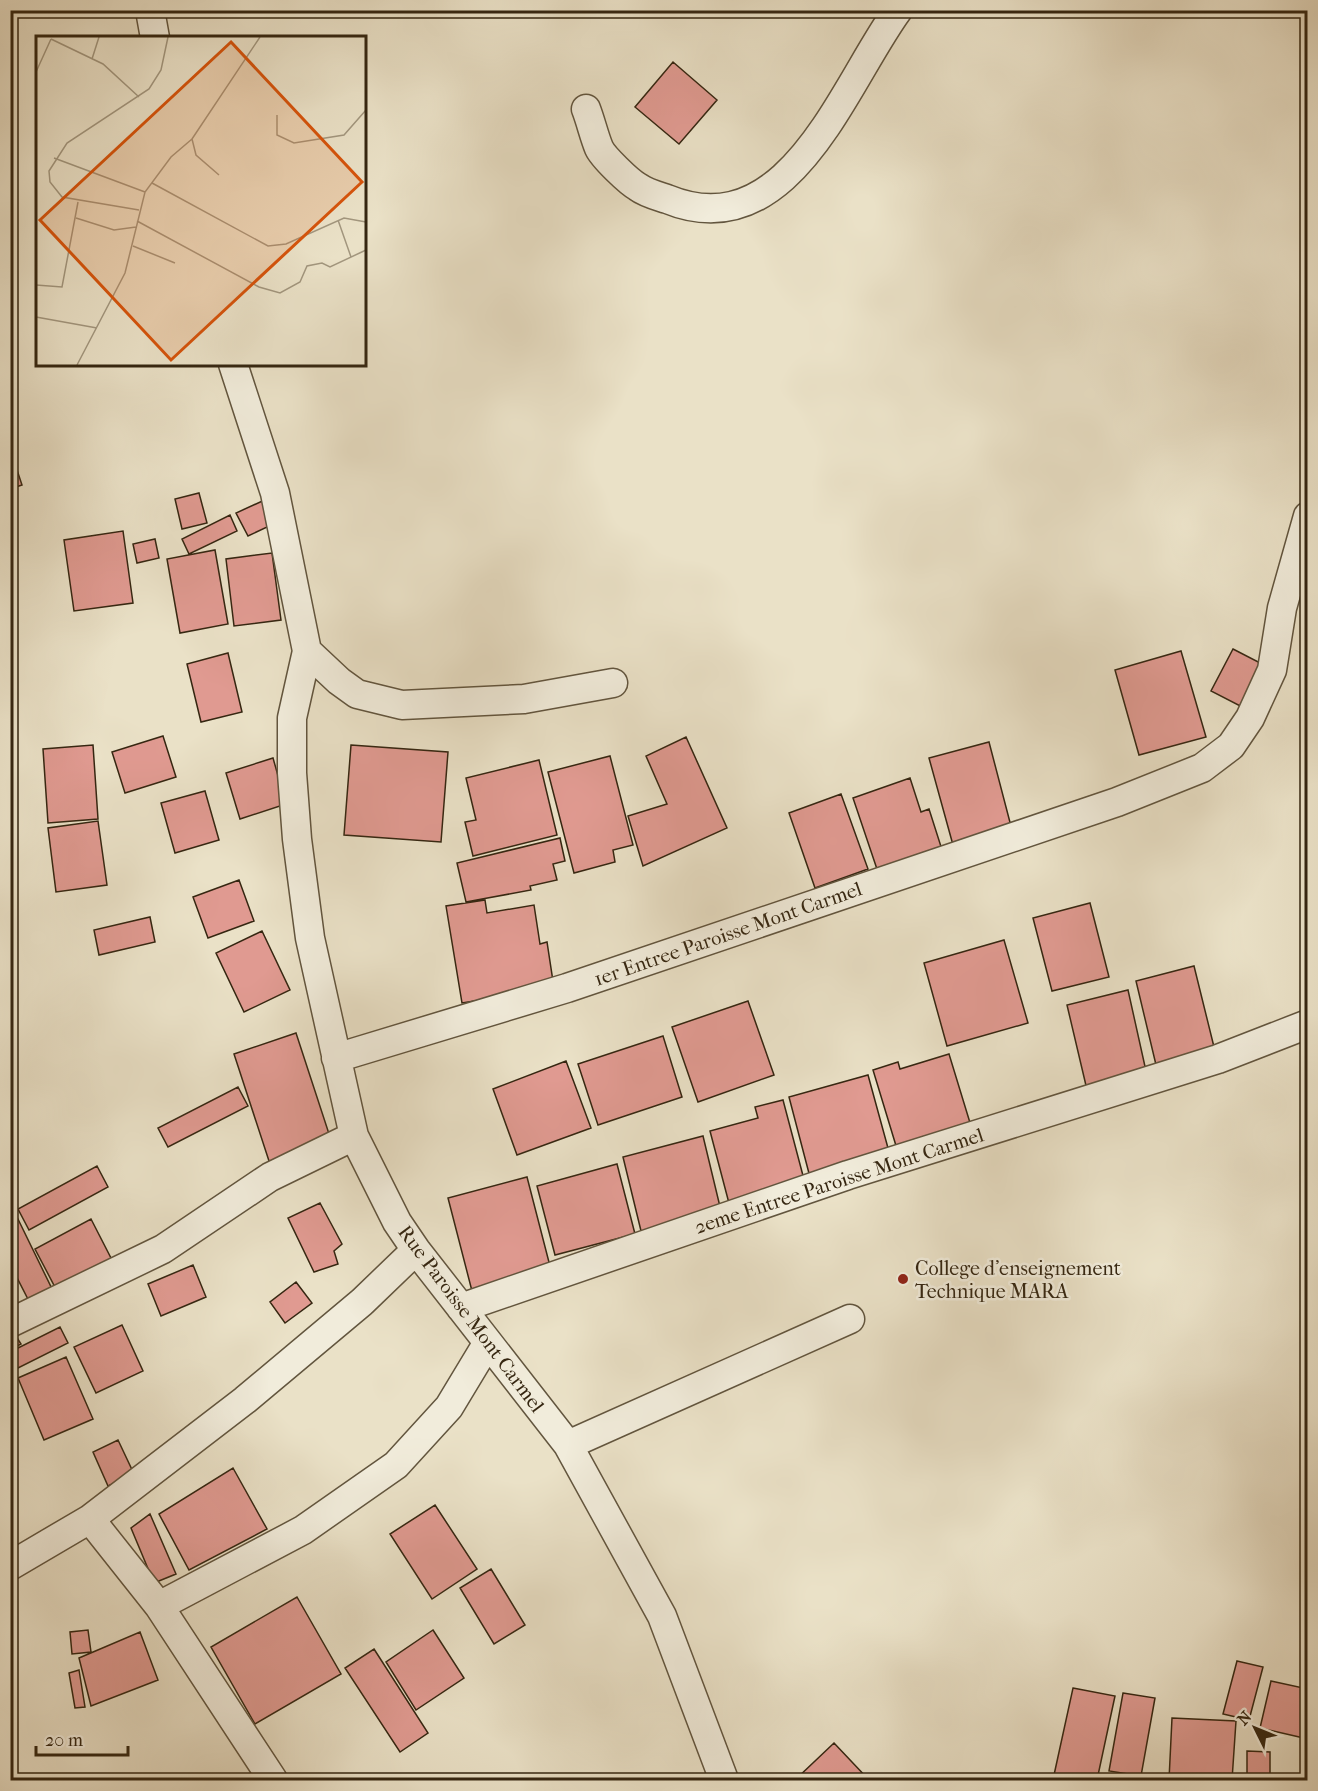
<svg xmlns="http://www.w3.org/2000/svg" width="1318" height="1791" font-family="'IM FELL French Canon',serif">
  <style>
    .building { fill: #e09a91; stroke: #352611; stroke-width: 1.5 }
    .lines { fill: none; stroke-linecap: round; stroke-linejoin: round }
    .street-casing { stroke: #62553e; stroke-width: 31 }
    .street { stroke: #f1ecdb; stroke-width: 28 }
    .poi-dot { fill: #8f2418; stroke: #f1ecdb; stroke-width: 2 }
    .labels { text-anchor: middle; dominant-baseline: central; stroke-width: 5; stroke-linejoin: round; paint-order: stroke }
    .street-label { font-size: 20px; fill: #352611; stroke: #f1ecdb }
    .poi-label { font-size: 20px; fill: #352611; stroke: #f1ecdb; text-anchor: start }
    .inset-road { fill: none; stroke: #a2967e; stroke-width: 1.5 }
    .view { fill: #d6540c; fill-opacity: 0.15; stroke: #d6540c; stroke-width: 3 }
    .inset-edge { fill: none; stroke: #352611; stroke-width: 3 }
  </style>
  <rect width="100%" height="100%" fill="#eae1c7"/>
  <filter id="stains"><feTurbulence type="fractalNoise" baseFrequency=".00333" numOctaves="4"/><feColorMatrix values="0 0 0 0 .2 0 0 0 0 .09 0 0 0 0 .02 0 0 0 .5 -.17"/></filter>
  <radialGradient id="worn" r=".72"><stop offset=".6" stop-color="#630" stop-opacity="0"/><stop offset="1" stop-color="#630" stop-opacity=".3"/></radialGradient>
  <path class="building" d="M 673,62 L 717,100 L 679,144 L 635,107 Z
    M 10,449 L 22,485 L 10,489 Z
    M 199,493 L 207,523 L 182,529 L 175,499 Z
    M 269,498 L 280,521 L 248,536 L 236,513 Z
    M 230,515 L 237,531 L 189,554 L 182,539 Z
    M 123,531 L 133,603 L 74,611 L 64,540 Z
    M 155,539 L 159,558 L 137,563 L 133,544 Z
    M 215,550 L 228,624 L 180,633 L 167,559 Z
    M 272,553 L 281,620 L 234,626 L 226,559 Z
    M 1233,649 L 1270,668 L 1248,710 L 1211,691 Z
    M 1181,651 L 1206,737 L 1139,755 L 1115,670 Z
    M 228,653 L 242,712 L 201,722 L 187,664 Z
    M 163,736 L 176,777 L 125,793 L 112,752 Z
    M 686,737 L 727,828 L 643,866 L 628,816 L 667,804 L 646,756 Z
    M 989,742 L 1012,830 L 953,845 L 929,758 Z
    M 93,745 L 98,819 L 48,823 L 43,749 Z
    M 351,745 L 448,752 L 441,842 L 344,835 Z
    M 610,756 L 633,845 L 613,850 L 615,862 L 574,873 L 548,772 Z
    M 273,758 L 286,804 L 240,819 L 226,773 Z
    M 539,760 L 557,835 L 473,856 L 465,822 L 476,820 L 466,778 Z
    M 910,778 L 921,812 L 929,809 L 944,856 L 880,878 L 853,798 Z
    M 205,791 L 219,840 L 175,853 L 161,803 Z
    M 841,794 L 868,869 L 815,888 L 789,813 Z
    M 98,821 L 107,885 L 56,892 L 48,828 Z
    M 560,838 L 565,861 L 553,864 L 557,880 L 530,886 L 531,890 L 466,902 L 457,863 Z
    M 239,880 L 254,921 L 208,938 L 193,897 Z
    M 485,900 L 487,913 L 534,905 L 540,944 L 547,942 L 554,988 L 462,1003 L 446,906 Z
    M 1090,903 L 1109,977 L 1052,991 L 1033,918 Z
    M 150,917 L 155,942 L 99,955 L 94,930 Z
    M 262,931 L 290,990 L 244,1012 L 216,953 Z
    M 1004,940 L 1028,1023 L 947,1046 L 924,963 Z
    M 1194,966 L 1216,1055 L 1157,1069 L 1136,981 Z
    M 1128,990 L 1148,1080 L 1088,1094 L 1067,1005 Z
    M 748,1001 L 774,1075 L 698,1102 L 672,1027 Z
    M 296,1033 L 332,1143 L 270,1164 L 234,1054 Z
    M 663,1036 L 682,1097 L 598,1125 L 578,1064 Z
    M 949,1054 L 971,1126 L 897,1149 L 873,1070 L 898,1062 L 900,1069 Z
    M 566,1061 L 591,1128 L 517,1155 L 493,1089 Z
    M 868,1075 L 891,1159 L 811,1181 L 789,1097 Z
    M 238,1087 L 248,1106 L 168,1147 L 158,1128 Z
    M 783,1100 L 806,1187 L 730,1207 L 710,1131 L 758,1118 L 755,1107 Z
    M 703,1136 L 722,1215 L 642,1235 L 623,1157 Z
    M 617,1164 L 635,1234 L 555,1255 L 537,1186 Z
    M 97,1166 L 108,1187 L 29,1230 L 18,1209 Z
    M 527,1177 L 551,1270 L 472,1291 L 448,1198 Z
    M 320,1203 L 342,1244 L 334,1251 L 338,1264 L 314,1272 L 288,1218 Z
    M 16,1215 L 55,1295 L 32,1307 L 10,1264 L 10,1218 Z
    M 91,1219 L 113,1262 L 57,1291 L 35,1249 Z
    M 193,1265 L 206,1297 L 161,1316 L 148,1284 Z
    M 296,1282 L 312,1303 L 285,1323 L 270,1302 Z
    M 122,1325 L 143,1371 L 96,1393 L 74,1347 Z
    M 60,1327 L 68,1343 L 10,1372 L 10,1352 Z
    M 12,1330 L 21,1344 L 10,1350 L 10,1331 Z
    M 66,1357 L 93,1419 L 44,1440 L 18,1378 Z
    M 118,1440 L 134,1474 L 108,1486 L 93,1452 Z
    M 233,1468 L 267,1529 L 189,1570 L 159,1514 Z
    M 435,1505 L 477,1569 L 432,1599 L 390,1534 Z
    M 150,1514 L 176,1574 L 154,1583 L 131,1528 Z
    M 491,1569 L 525,1625 L 494,1644 L 460,1588 Z
    M 297,1597 L 341,1674 L 255,1724 L 211,1647 Z
    M 88,1630 L 91,1652 L 72,1654 L 70,1632 Z
    M 433,1630 L 464,1678 L 416,1710 L 386,1662 Z
    M 140,1632 L 158,1680 L 91,1706 L 79,1658 Z
    M 374,1649 L 428,1733 L 400,1752 L 345,1668 Z
    M 1237,1661 L 1263,1667 L 1249,1720 L 1223,1714 Z
    M 79,1670 L 85,1707 L 75,1708 L 69,1673 Z
    M 1271,1681 L 1308,1689 L 1308,1739 L 1260,1728 Z
    M 1073,1688 L 1115,1696 L 1097,1780 L 1080,1780 L 1054,1775 Z
    M 1123,1693 L 1155,1698 L 1141,1776 L 1109,1771 Z
    M 1172,1718 L 1236,1721 L 1232,1780 L 1169,1780 Z
    M 834,1743 L 869,1780 L 795,1780 Z
    M 1247,1751 L 1270,1752 L 1270,1780 L 1247,1780 Z"/>
  <g class="lines">
    <g class="street-casing">
      <path id="street" d="M 150,10 L 155,38
        M 586,109 C 591,122 594,136 599,148 C 603,157 629,182 638,187 C 646,193 658,196 667,199 C 789,249 843,85 898,10
        M 233,364 L 275,493 L 307,651 L 339,681 L 357,694 L 402,705 L 524,699 L 613,683
        M 307,651 L 292,718 L 292,773 L 297,839 L 310,938 L 354,1136 L 397,1222 L 416,1250 L 568,1445 L 662,1616 L 724,1780
        M 336,1058 L 567,988 L 1117,802 L 1202,768 L 1231,746 L 1250,718 L 1272,670 L 1282,608 L 1308,516
        M 461,1308 L 848,1175 L 1218,1059 L 1308,1024
        M 10,1323 L 163,1249 L 270,1177 L 354,1136
        M 568,1445 L 850,1319
        M 90,1519 L 159,1606 L 273,1780
        M 10,1566 L 90,1519 L 245,1400 L 362,1302 L 416,1250
        M 159,1606 L 303,1530 L 396,1465 L 449,1407 L 487,1344"/>
    </g>
    <use href="#street" class="street"/>
  </g>
  <circle class="poi-dot" cx="903" cy="1279" r="6"/>
  <g class="labels">
    <g class="street-label">
      <text transform="translate(728 934) rotate(-19)">1er Entree Paroisse Mont Carmel</text>
      <text transform="translate(839 1181) rotate(-18)">2eme Entree Paroisse Mont Carmel</text>
      <text transform="translate(471 1319) rotate(53)">Rue Paroisse Mont Carmel</text>
    </g>
    <g class="poi-label">
      <text x="915" y="1268">College d'enseignement<tspan x="915" dy="23">Technique MARA</tspan></text>
    </g>
  </g>
  <g transform="translate(36 36)">
    <rect width="330" height="330" fill="#eae1c7"/>
    <path class="inset-road" d="M 15,3 L 67,28 L 103,61M 56,23 L 63,1M 0,36 L 15,3M 241,79 L 241,99 L 258,107 L 308,99 L 330,74M 18,122 L 109,156M 183,139 L 160,119 L 156,103 L 224,1M 116,147 L 232,210 L 250,208 L 308,182 L 330,186M 103,174 L 26,161 L 14,146 L 13,135 L 31,107 L 113,53 L 125,34 L 132,1M 40,182 L 78,194 L 100,191M 302,184 L 315,221M 101,185 L 223,251 L 244,257 L 264,246 L 271,230 L 286,227 L 294,231 L 330,214M 97,210 L 139,227M 0,249 L 26,251 L 42,166M 0,281 L 61,292M 41,329 L 89,237 L 109,156 L 135,121 L 156,103"/>
    <path class="view" d="M 195,6 L 326,146 L 135,324 L 4,184 Z"/>
    <rect width="330" height="330" class="inset-edge"/>
  </g>
  <rect width="1318" height="1791" fill="none" stroke="#eae1c7" stroke-width="36"/>
  <rect x="12" y="12" width="1294" height="1767" fill="none" stroke="#352611" stroke-width="3"/>
  <rect x="18" y="18" width="1282" height="1755" fill="none" stroke="#352611" stroke-width="1.5"/>
  <g transform="translate(1255 1728) rotate(313)" stroke="#f1ecdb" stroke-width="4.5" paint-order="stroke">
  <path d="M0-4.5L10 22L0 15L-10 22Z" fill="#352611"/>
  <text y="-9" font-size="16" font-weight="bold" text-anchor="middle" fill="#352611">N</text>
  </g>
  <path d="M36 1746v9h92v-9" fill="none" stroke="#352611" stroke-width="3"/>
  <text x="45" y="1746" font-size="18" fill="#352611" stroke="#f1ecdb" stroke-width="4.5" paint-order="stroke">20 m</text>
  <rect width="100%" height="100%" filter="url(#stains)"/>
  <rect width="100%" height="100%" fill="url(#worn)"/>
</svg>
